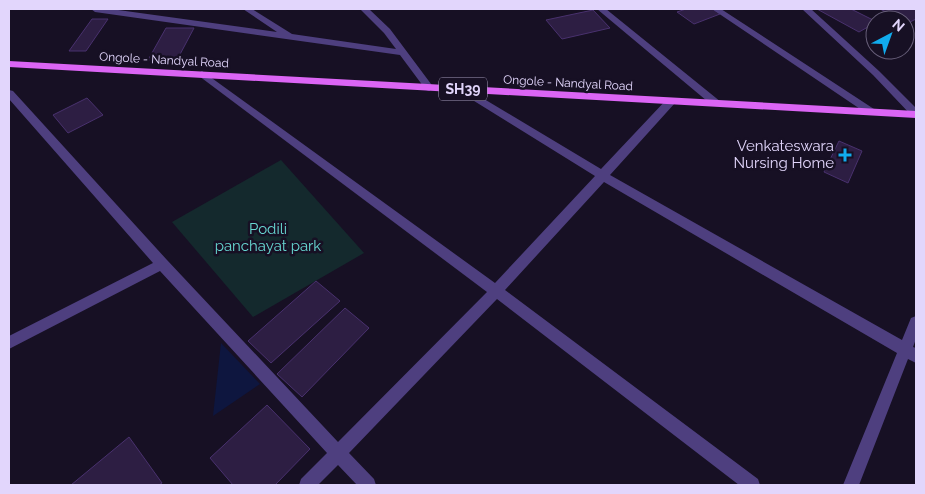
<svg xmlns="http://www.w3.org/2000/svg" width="925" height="494" font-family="Raleway,sans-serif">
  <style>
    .green { fill: #14292d }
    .water { fill: #0e163f }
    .building { fill: #2d1e43; stroke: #49316e }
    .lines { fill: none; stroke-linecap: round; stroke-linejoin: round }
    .street { fill: #4e3f7f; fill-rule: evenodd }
    .primary { fill: #db65f4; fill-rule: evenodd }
    .poi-dot { fill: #11abed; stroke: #171024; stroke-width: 2 }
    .labels { text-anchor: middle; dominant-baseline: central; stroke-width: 5; stroke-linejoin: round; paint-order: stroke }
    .far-street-label { font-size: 12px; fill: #e2d6fc; stroke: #171024 }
    .shield { fill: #171024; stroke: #a59bbb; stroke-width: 1 }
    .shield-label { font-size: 14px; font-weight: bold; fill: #e2d6fc }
    .poi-label { font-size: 15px; fill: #e2d6fc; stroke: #171024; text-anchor: end }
    .park-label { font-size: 15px; fill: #67d7d1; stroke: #171024 }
  </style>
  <rect width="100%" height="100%" fill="#171024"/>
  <path class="green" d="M 281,160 L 364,253 L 253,317 L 172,222 Z"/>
  <path class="water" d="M 221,343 L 260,384 L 213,416 Z"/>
  <path class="building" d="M 686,9 L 713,9 L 720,14 L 694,24 L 677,12 Z
    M 817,9 L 851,9 L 875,21 L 875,23 L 859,32 Z
    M 880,9 L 916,9 L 916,19 L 908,23 Z
    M 593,10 L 610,28 L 562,39 L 546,20 Z
    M 92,19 L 108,19 L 86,51 L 69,51 Z
    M 166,28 L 194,28 L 177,60 L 148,60 Z
    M 87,98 L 103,115 L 68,133 L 53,115 Z
    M 839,141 L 862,151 L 848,183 L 824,172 Z
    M 316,281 L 340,301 L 271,363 L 248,341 Z
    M 345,308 L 369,328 L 302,397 L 277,374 Z
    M 267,405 L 310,449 L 275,485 L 233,485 L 210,458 Z
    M 129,437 L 162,483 L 159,485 L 71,485 Z"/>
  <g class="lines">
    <path class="street" d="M 91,9 L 111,9 L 277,32 L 243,9 L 252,9 L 292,34 L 396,49 L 384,33 L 360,9 L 369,9 L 390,29 L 434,88 L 429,91 L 426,90 L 400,55 L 95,12 Z
      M 597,9 L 606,9 L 721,102 L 721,106 L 713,106 Z
      M 712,9 L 721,9 L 877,111 L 878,113 L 877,115 L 869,115 Z
      M 802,9 L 811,9 L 879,71 L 916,108 L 916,117 L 912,116 L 873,75 Z
      M 202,71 L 495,283 L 595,176 L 458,91 L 458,87 L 464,87 L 601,169 L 667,99 L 675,99 L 675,103 L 610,175 L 902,340 L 911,318 L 916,316 L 916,339 L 913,347 L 916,348 L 916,363 L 908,359 L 859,485 L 843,485 L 897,353 L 604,182 L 505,290 L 758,479 L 760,485 L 739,485 L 497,299 L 349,453 L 374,479 L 376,485 L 357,485 L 338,465 L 318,485 L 299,485 L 301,479 L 327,453 L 160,271 L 9,349 L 9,336 L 153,263 L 9,99 L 9,90 L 13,91 L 167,260 L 338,442 L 487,292 L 199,76 L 197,74 Z"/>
    <path class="primary" d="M 9,61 L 916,111 L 916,118 L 9,67 Z"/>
  </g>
  <path class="poi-dot" d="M842.5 147.5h5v5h5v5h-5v5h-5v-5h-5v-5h5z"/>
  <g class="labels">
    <g class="far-street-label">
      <text transform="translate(164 60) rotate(3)">Ongole - Nandyal Road</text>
      <text transform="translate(568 83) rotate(3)">Ongole - Nandyal Road</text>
    </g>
    <rect class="shield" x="439" y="77.5" width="48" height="23" rx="4"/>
    <g class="shield-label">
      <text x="463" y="89">SH39</text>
    </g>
    <g class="poi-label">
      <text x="834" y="146">Venkateswara<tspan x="834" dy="17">Nursing Home</tspan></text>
    </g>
    <g class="park-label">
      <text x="268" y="229">Podili<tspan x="268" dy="17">panchayat park</tspan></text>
    </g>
  </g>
  <rect width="925" height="494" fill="none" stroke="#e2d6fc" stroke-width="20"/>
  <g transform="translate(890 35) rotate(41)"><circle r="24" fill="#171024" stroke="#685f7a"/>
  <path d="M0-4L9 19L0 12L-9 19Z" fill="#11abed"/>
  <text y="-8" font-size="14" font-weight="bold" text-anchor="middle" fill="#e2d6fc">N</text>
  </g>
</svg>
